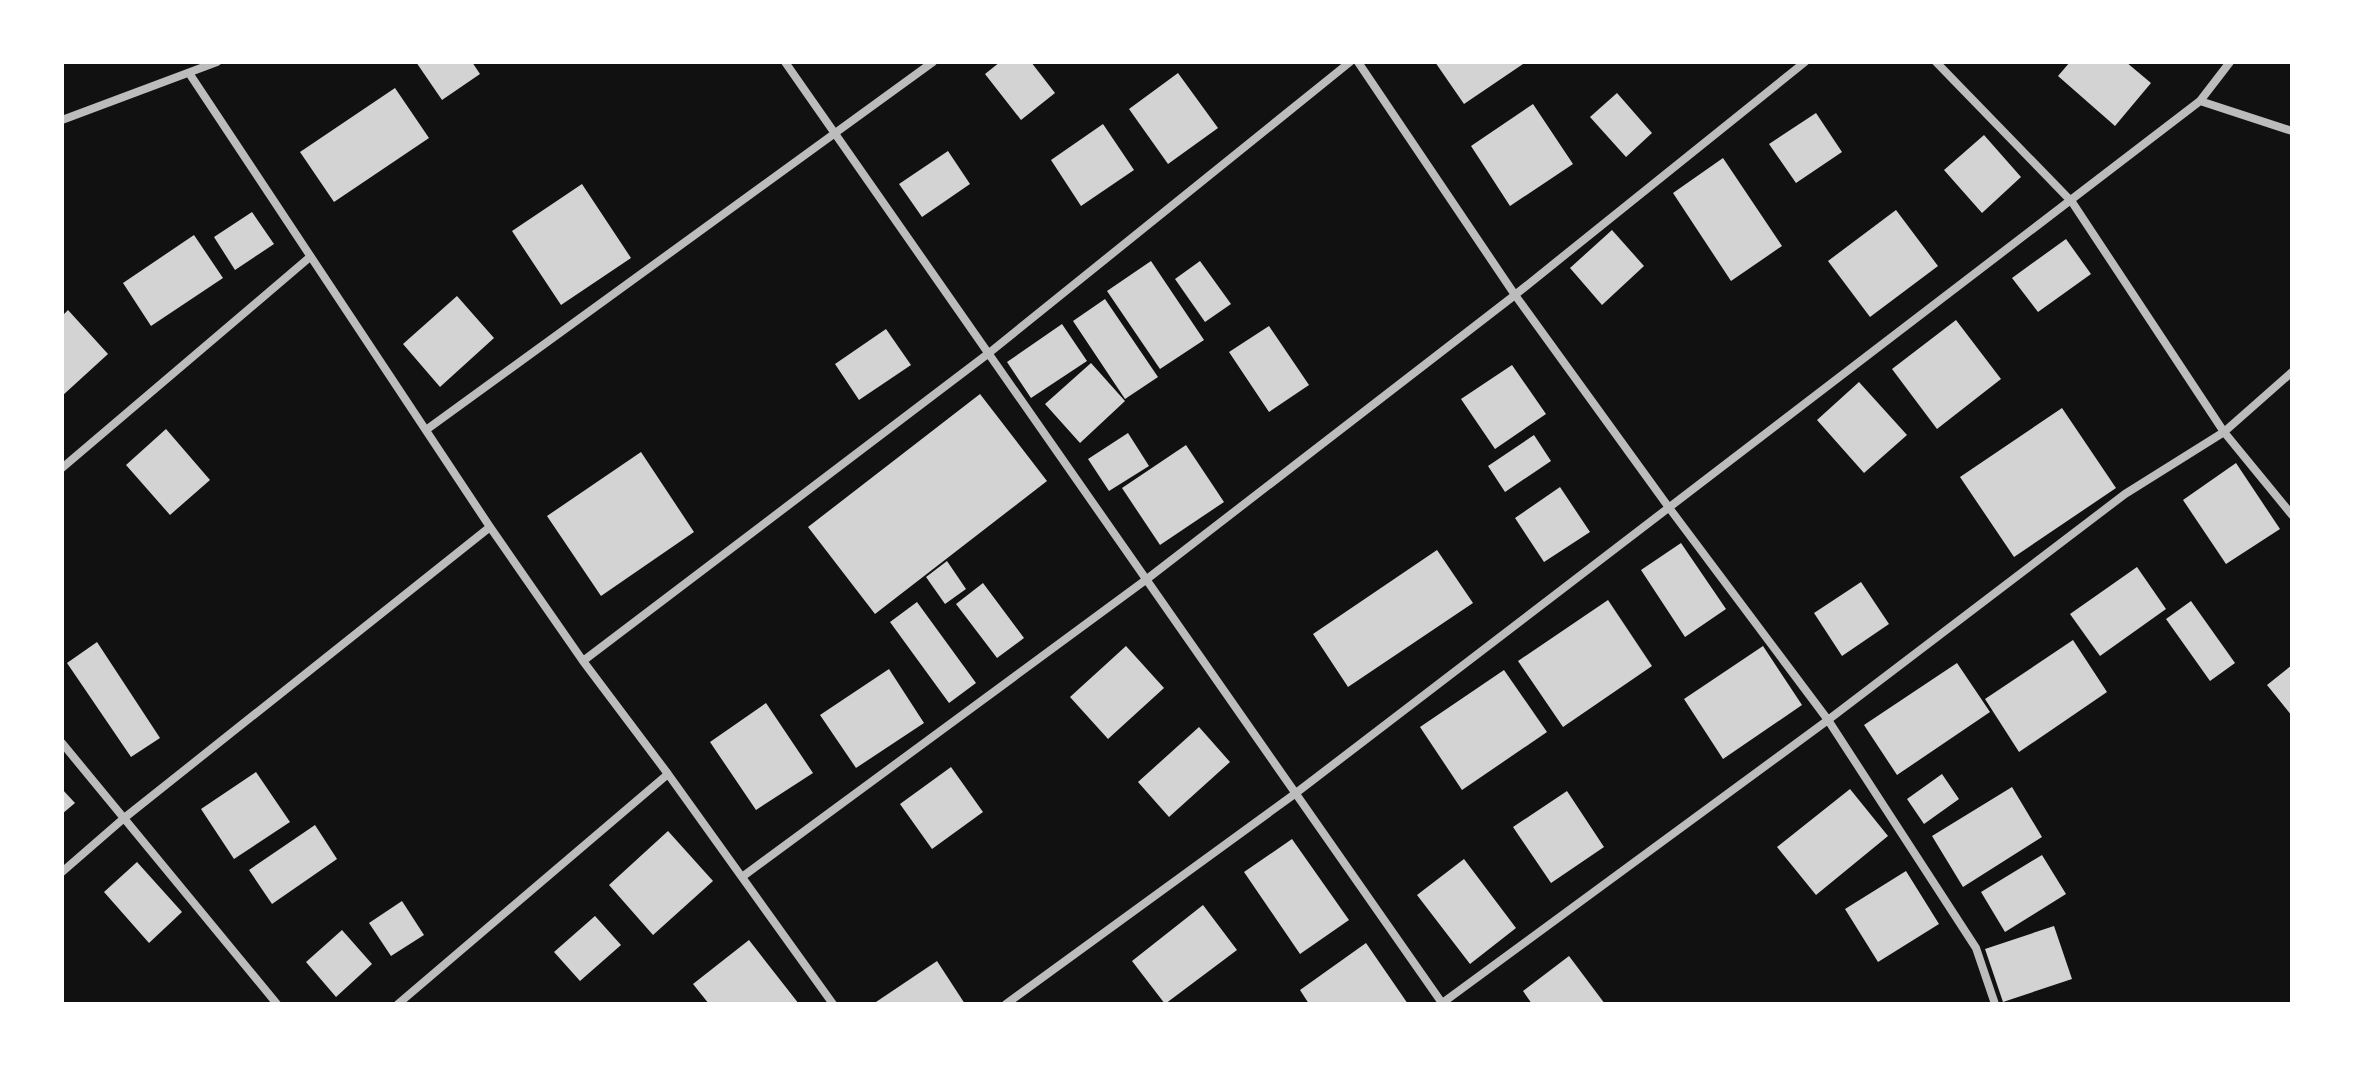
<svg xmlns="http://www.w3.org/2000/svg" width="2354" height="1066" font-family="'Fira Sans',sans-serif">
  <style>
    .building { fill: #d3d3d3 }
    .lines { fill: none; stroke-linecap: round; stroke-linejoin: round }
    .minor { stroke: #bcbcbc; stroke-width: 8 }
  </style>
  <rect width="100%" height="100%" fill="#111"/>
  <path class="building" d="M 416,62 L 472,62 L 480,74 L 442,100 Z
    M 1000,62 L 1031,62 L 1055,93 L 1021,120 L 985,74 Z
    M 1435,62 L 1526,62 L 1464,104 Z
    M 2070,62 L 2126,62 L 2151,83 L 2115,126 L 2058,76 Z
    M 1178,73 L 1218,128 L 1168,164 L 1129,109 Z
    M 395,88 L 429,138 L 334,202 L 300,152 Z
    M 1617,93 L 1652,133 L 1626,157 L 1590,117 Z
    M 1533,104 L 1573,164 L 1510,206 L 1471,146 Z
    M 1816,113 L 1842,152 L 1796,183 L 1769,144 Z
    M 1103,124 L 1134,170 L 1081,206 L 1051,160 Z
    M 1984,135 L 2021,177 L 1982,213 L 1944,170 Z
    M 948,151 L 970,184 L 922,217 L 899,184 Z
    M 1723,158 L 1782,246 L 1731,281 L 1673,193 Z
    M 582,184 L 631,258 L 561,305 L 512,231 Z
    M 1896,210 L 1938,266 L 1870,317 L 1828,261 Z
    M 252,212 L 274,244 L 235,270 L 214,237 Z
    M 1612,230 L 1644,266 L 1602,305 L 1570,268 Z
    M 194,235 L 223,278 L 151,326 L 123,283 Z
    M 2066,239 L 2091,274 L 2038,312 L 2012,278 Z
    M 1151,261 L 1204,340 L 1160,369 L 1107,291 Z
    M 1200,261 L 1231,304 L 1205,322 L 1175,279 Z
    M 457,296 L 494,338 L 440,387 L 403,344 Z
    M 1105,299 L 1158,377 L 1125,399 L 1073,321 Z
    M 68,310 L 108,354 L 62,396 L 62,316 Z
    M 1956,320 L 2001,379 L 1937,429 L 1892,369 Z
    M 1062,324 L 1087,361 L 1031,398 L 1007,362 Z
    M 1269,326 L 1309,385 L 1269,412 L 1229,352 Z
    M 886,329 L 911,365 L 859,400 L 835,364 Z
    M 1091,363 L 1125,401 L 1080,443 L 1045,404 Z
    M 1512,365 L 1546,414 L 1495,449 L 1461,399 Z
    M 1859,382 L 1907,435 L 1864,473 L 1817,420 Z
    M 980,394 L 1047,481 L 875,614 L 808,527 Z
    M 2062,408 L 2116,488 L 2014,557 L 1960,477 Z
    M 166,429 L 210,480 L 170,515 L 126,465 Z
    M 1128,433 L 1149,466 L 1109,491 L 1088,459 Z
    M 1534,435 L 1551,461 L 1505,492 L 1488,466 Z
    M 1186,445 L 1224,502 L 1160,545 L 1122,488 Z
    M 641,452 L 694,532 L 601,596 L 547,516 Z
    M 2236,463 L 2280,529 L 2226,564 L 2183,500 Z
    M 1560,487 L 1590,532 L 1544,562 L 1515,518 Z
    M 1681,543 L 1726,609 L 1685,637 L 1641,570 Z
    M 1437,550 L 1473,603 L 1348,687 L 1313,634 Z
    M 947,561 L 966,589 L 945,604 L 926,577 Z
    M 2137,567 L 2166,609 L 2100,656 L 2070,614 Z
    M 1861,582 L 1889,624 L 1842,656 L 1814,613 Z
    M 983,583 L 1024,638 L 997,658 L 956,604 Z
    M 1608,600 L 1652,666 L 1563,727 L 1518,661 Z
    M 2191,601 L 2235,663 L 2210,681 L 2166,619 Z
    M 917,602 L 976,683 L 949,703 L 890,622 Z
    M 2073,640 L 2107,692 L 2019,752 L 1985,699 Z
    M 97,642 L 160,738 L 131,757 L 67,663 Z
    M 1126,646 L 1164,688 L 1108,739 L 1070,697 Z
    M 1763,646 L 1802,705 L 1723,759 L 1684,699 Z
    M 1957,663 L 1990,712 L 1897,775 L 1864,725 Z
    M 2292,665 L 2292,716 L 2267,685 Z
    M 889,669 L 924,723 L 856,768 L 820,715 Z
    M 1504,670 L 1547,732 L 1462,790 L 1420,727 Z
    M 766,703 L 813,773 L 756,810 L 710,742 Z
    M 1199,727 L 1230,762 L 1169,817 L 1138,782 Z
    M 951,767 L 983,812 L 932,849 L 900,804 Z
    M 256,772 L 290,822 L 234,859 L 201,809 Z
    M 1942,774 L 1959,799 L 1924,824 L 1907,799 Z
    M 2012,787 L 2042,837 L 1963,887 L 1932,836 Z
    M 62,789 L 75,803 L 62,814 Z
    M 1850,789 L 1888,836 L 1816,895 L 1777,847 Z
    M 1567,791 L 1604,847 L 1551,883 L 1513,827 Z
    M 315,825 L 337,859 L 272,904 L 249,870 Z
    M 668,831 L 713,881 L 653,935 L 609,885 Z
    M 1292,839 L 1349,920 L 1300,954 L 1244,872 Z
    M 2042,855 L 2066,894 L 2005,932 L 1981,892 Z
    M 1464,859 L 1516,928 L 1470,964 L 1417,895 Z
    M 137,862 L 182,912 L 149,943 L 104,892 Z
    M 1906,871 L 1939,924 L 1878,962 L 1845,909 Z
    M 402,901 L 424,935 L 391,956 L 369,923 Z
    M 1203,905 L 1237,950 L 1165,1004 L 1132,961 Z
    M 595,916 L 621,945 L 580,981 L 554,952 Z
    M 2054,926 L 2072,979 L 2003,1002 L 1985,949 Z
    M 342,930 L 372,964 L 336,997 L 306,962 Z
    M 749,940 L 799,1004 L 709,1004 L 693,984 Z
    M 1366,943 L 1408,1004 L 1309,1004 L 1300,990 Z
    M 1569,956 L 1605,1004 L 1532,1004 L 1523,991 Z
    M 937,961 L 965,1004 L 873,1004 Z"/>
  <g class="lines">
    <path class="minor" d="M 785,62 L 1442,1003
      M 1358,62 L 1515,295 L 1670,509 L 1828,720 L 1976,948 L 1995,1004
      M 1936,62 L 2072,202 L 2224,432 L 2292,515
      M 189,73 L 490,527 L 583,661 L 668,774 L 833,1004
      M 2200,101 L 2230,62
      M 62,120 L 217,62
      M 426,430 L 933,62
      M 62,468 L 310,257
      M 583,661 L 989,353 L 1350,62
      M 62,743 L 277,1004
      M 62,872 L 123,819 L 490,527
      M 742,877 L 1147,579 L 1515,295 L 1805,62
      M 398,1004 L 668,774
      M 1006,1004 L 1296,793 L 2200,101 L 2292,131
      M 1441,1004 L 1828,720 L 2125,494 L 2224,432 L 2292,372"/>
  </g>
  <rect width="2354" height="1066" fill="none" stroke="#ffffff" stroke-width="128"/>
</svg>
